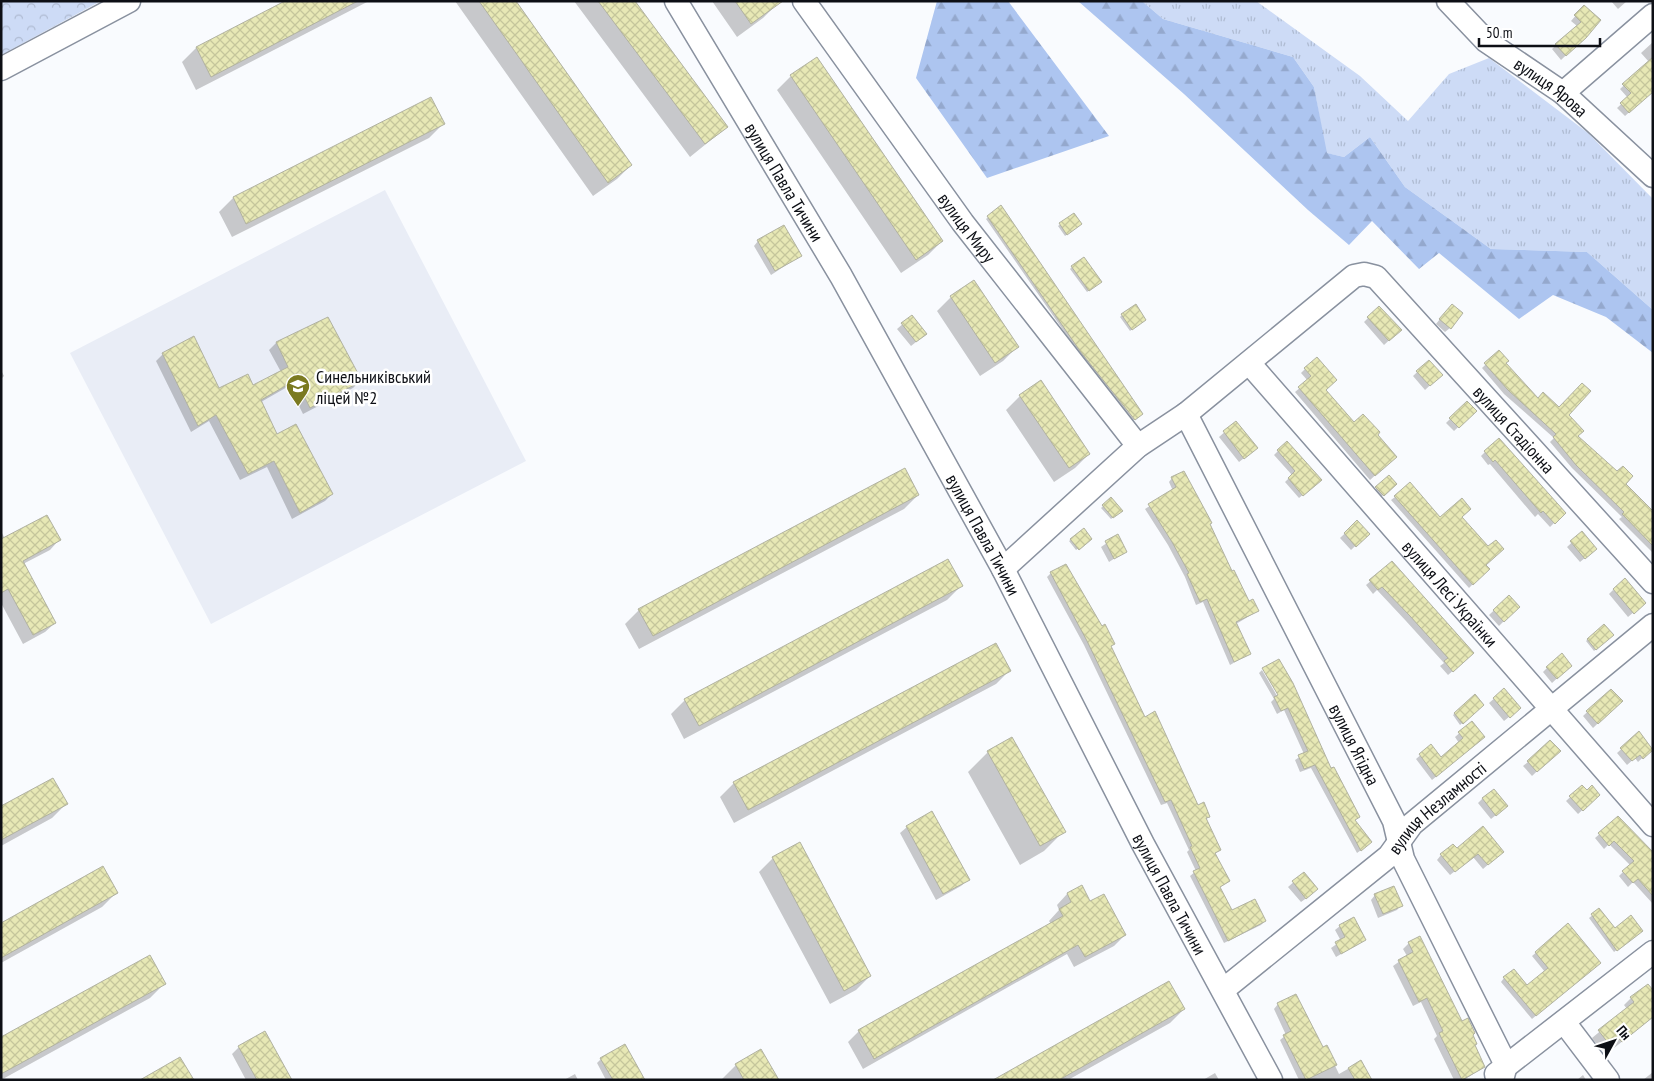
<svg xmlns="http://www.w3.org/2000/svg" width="1654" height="1081" font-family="'PT Sans Narrow',sans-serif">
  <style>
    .built { fill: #e9edf6 }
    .grass { fill: url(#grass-tufts) }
    .forest { fill: url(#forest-firs) }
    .park { fill: url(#park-crowns) }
    .shadow { fill: #0003 }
    .building { fill: url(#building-cross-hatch); stroke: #b1b2a1 }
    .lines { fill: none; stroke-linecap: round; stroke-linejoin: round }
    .minor-casing { stroke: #89919f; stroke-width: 25 }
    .minor { stroke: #fff; stroke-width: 22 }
    .labels { text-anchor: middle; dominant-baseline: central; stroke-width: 5; stroke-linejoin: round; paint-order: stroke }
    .street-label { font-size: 18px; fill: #0d0f15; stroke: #fff }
    .poi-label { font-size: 18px; fill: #0d0f15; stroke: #fff; text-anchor: start }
  </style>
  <defs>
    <pattern id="grass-tufts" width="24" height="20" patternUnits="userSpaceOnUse" patternTransform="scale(1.25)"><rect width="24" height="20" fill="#cddbf6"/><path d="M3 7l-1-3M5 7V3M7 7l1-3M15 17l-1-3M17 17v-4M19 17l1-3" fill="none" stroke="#afbbd2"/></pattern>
    <pattern id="forest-firs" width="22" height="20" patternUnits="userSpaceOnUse" patternTransform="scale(1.25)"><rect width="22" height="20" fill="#adc5f0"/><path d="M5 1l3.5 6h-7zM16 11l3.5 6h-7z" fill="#94a8cd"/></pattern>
    <pattern id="park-crowns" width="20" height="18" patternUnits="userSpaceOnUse" patternTransform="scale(1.25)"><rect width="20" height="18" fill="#cddbf6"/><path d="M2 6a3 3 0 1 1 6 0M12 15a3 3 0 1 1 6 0" fill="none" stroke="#afbbd2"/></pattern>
    <pattern id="building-cross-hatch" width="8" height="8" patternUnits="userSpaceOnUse" patternTransform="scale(1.25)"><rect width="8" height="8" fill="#e7e8b5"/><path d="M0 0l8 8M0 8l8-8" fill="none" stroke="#c5c69b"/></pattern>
  </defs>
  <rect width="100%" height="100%" fill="#f9fbfe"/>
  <path class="built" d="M 385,190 L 526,461 L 211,624 L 70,353 Z"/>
  <path class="grass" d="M 1142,1 L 1256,1 L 1360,76 L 1408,121 L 1449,74 L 1489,58 L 1588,133 L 1653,199 L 1653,310 L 1587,252 L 1491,249 L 1405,187 L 1370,137 L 1344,157 L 1326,153 L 1314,87 L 1293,57 L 1163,19 Z"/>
  <path class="forest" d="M 937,1 L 1008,1 L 1109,136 L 987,178 L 916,78 Z
    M 1078,1 L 1142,1 L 1163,19 L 1293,57 L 1314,87 L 1327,153 L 1344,157 L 1370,137 L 1405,187 L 1491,249 L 1587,252 L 1653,310 L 1653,353 L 1606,317 L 1553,295 L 1519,319 L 1439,253 L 1419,269 L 1372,221 L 1349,245 L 1308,210 L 1184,94 Z"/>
  <path class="park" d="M 1,1 L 101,1 L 1,55 Z"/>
  <path class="shadow" d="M 288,1 L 369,1 L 196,90 L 182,62 L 196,48 Z
    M 455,1 L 516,1 L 631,165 L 617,179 L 593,196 Z
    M 574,1 L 634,1 L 727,127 L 690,157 Z
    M 712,1 L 775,1 L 777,4 L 763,18 L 737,37 Z
    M 1611,1 L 1627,1 L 1618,9 Z
    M 1584,6 L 1580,42 L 1561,60 L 1552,49 L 1577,26 L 1571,21 Z
    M 1653,42 L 1653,91 L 1625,116 L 1617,108 L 1628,98 L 1620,89 L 1649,62 L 1641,53 Z
    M 791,76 L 942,241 L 928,255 L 901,273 L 777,90 Z
    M 443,124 L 429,138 L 232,237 L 219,212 L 233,198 Z
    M 1000,207 L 1140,416 L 1132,421 L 1079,353 L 986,219 Z
    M 1074,214 L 1079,226 L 1065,236 L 1058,226 Z
    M 758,241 L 800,256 L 771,275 L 754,246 Z
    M 1072,267 L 1098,284 L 1087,292 L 1070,269 Z
    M 974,282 L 1017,347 L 1003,361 L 980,376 L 937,311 L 951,297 Z
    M 1379,307 L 1400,330 L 1384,345 L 1364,322 Z
    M 1447,310 L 1450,328 L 1445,332 L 1436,324 Z
    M 1122,315 L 1142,321 L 1130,331 L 1120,317 Z
    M 912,316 L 921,338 L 911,346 L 897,329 Z
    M 327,318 L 360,381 L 353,388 L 303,414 L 289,386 L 261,402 L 276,435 L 332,494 L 325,501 L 292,519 L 267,467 L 240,480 L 209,421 L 191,432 L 156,361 L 163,354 L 219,390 L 253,387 L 281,372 L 269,350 L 276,343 Z
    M 1499,352 L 1504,363 L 1538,400 L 1568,415 L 1577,437 L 1624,484 L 1653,516 L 1653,553 L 1619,519 L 1622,517 L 1572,468 L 1550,442 L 1554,438 L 1504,394 L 1482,368 Z
    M 1429,361 L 1441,375 L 1425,390 L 1413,376 Z
    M 1305,369 L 1354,424 L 1376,435 L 1391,461 L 1370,480 L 1295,392 L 1308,381 L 1301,373 Z
    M 1,370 L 4,376 L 1,379 Z
    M 1020,396 L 1089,454 L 1075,468 L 1054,482 L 1006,410 Z
    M 1467,402 L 1475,411 L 1454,431 L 1446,423 Z
    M 1236,422 L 1252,452 L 1239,462 L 1219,437 Z
    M 1278,451 L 1317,483 L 1299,498 L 1285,482 L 1292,475 L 1274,455 Z
    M 1485,452 L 1564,513 L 1550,527 L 1538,514 L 1535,517 L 1490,464 L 1488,465 L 1481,456 Z
    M 1389,477 L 1395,484 L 1381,497 L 1375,490 Z
    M 1172,478 L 1209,524 L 1232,573 L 1249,602 L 1258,611 L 1236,624 L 1249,654 L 1230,665 L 1203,602 L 1196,605 L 1185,577 L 1168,545 L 1145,509 L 1173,491 L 1169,482 Z
    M 918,495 L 904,509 L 639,649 L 625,624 L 639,610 Z
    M 1395,497 L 1440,518 L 1460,517 L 1488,569 L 1469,588 L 1391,500 Z
    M 1111,499 L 1121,511 L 1111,519 L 1101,508 Z
    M 1357,522 L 1368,534 L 1351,550 L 1340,538 Z
    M 1084,530 L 1091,539 L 1076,550 L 1069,541 Z
    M 1,531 L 5,539 L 59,540 L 50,550 L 23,564 L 55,623 L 45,632 L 23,644 L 1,603 Z
    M 1582,533 L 1591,553 L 1580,562 L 1567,547 Z
    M 1117,536 L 1126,551 L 1109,562 L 1101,547 Z
    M 1392,563 L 1468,658 L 1448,675 L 1440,666 L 1444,663 L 1406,621 L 1377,590 L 1373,594 L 1366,585 Z
    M 1051,573 L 1101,627 L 1114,644 L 1110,647 L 1144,718 L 1198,807 L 1209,816 L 1206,820 L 1220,850 L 1215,854 L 1229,881 L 1219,888 L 1231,912 L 1265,921 L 1261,925 L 1224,943 L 1190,876 L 1196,871 L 1187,852 L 1189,850 L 1167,803 L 1161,805 L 1084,645 L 1047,577 Z
    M 961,586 L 947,600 L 684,739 L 671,714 L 685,700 Z
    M 1613,590 L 1642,605 L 1628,617 L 1609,594 Z
    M 1508,597 L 1518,607 L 1499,626 L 1489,615 Z
    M 1604,625 L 1612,635 L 1594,651 L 1586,641 Z
    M 1547,668 L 1566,670 L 1552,683 L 1543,672 Z
    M 1264,669 L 1331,770 L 1359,817 L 1354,821 L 1367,846 L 1357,853 L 1311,768 L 1300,772 L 1295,760 L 1304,754 L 1284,710 L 1277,714 L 1271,702 L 1274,699 L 1259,673 L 1262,670 L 1280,701 L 1282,700 Z
    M 1010,670 L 996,684 L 734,823 L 720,797 L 734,783 Z
    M 1504,690 L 1515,712 L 1504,721 L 1489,703 Z
    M 1611,690 L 1621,701 L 1593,728 L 1583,716 Z
    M 1475,696 L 1483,705 L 1460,725 L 1453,715 Z
    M 1472,722 L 1480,741 L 1432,780 L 1416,759 L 1431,746 L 1441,759 L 1459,743 L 1455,737 Z
    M 1639,733 L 1652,749 L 1638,762 L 1635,758 L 1627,765 L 1617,753 Z
    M 1012,739 L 1064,831 L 1044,851 L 1020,865 L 968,772 L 988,752 Z
    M 1554,755 L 1532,776 L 1523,766 L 1528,762 Z
    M 1582,786 L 1586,791 L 1599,795 L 1578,814 L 1566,801 Z
    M 1483,798 L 1501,811 L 1491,819 L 1478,803 Z
    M 66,804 L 52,818 L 1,846 L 1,808 Z
    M 1618,818 L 1653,868 L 1653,904 L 1633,882 L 1628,887 L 1619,876 L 1630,865 L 1609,844 L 1604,849 L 1595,838 Z
    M 907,827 L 968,880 L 961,886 L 936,900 L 900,833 Z
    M 1456,850 L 1498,856 L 1483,869 L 1473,857 L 1450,875 L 1437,860 L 1441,855 Z
    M 773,858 L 870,976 L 856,990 L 830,1004 L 759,872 Z
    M 1304,873 L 1312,894 L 1301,902 L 1288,887 Z
    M 1081,887 L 1089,903 L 1125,935 L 1114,946 L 1074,967 L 1067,954 L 863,1069 L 848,1042 L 859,1031 L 1051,924 L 1049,921 L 1059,910 L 1057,905 L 1067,894 Z
    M 116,893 L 102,907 L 1,963 L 1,924 Z
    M 1375,895 L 1401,905 L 1397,910 L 1378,918 L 1371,900 Z
    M 1599,910 L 1615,930 L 1638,933 L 1614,952 L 1589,918 Z
    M 1568,925 L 1596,966 L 1532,1019 L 1501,982 L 1504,978 L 1527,986 L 1545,972 L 1532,956 Z
    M 1340,926 L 1365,940 L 1336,957 L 1331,948 L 1341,941 L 1335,930 Z
    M 1409,943 L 1461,1023 L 1472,1035 L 1474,1046 L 1484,1067 L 1464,1080 L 1454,1080 L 1434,1039 L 1437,1036 L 1421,1002 L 1413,1006 L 1393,966 L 1407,956 L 1403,949 Z
    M 164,984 L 150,998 L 1,1080 L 1,1038 Z
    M 1653,992 L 1653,1017 L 1614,1048 L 1610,1043 L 1601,1050 L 1592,1038 L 1627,1009 L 1624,1005 L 1631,998 Z
    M 1278,1004 L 1322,1049 L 1326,1047 L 1339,1074 L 1360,1062 L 1368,1080 L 1299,1080 L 1280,1040 L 1286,1035 L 1274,1009 Z
    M 1184,1009 L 1170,1023 L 1068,1080 L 996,1080 Z
    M 239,1047 L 291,1080 L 246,1080 L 232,1054 Z
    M 601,1059 L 644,1080 L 606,1080 L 597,1063 Z
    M 736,1065 L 777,1080 L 721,1080 Z
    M 1653,1072 L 1653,1080 L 1643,1080 Z
    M 1215,1073 L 1219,1080 L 1203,1080 Z
    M 575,1074 L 578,1080 L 564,1080 Z
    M 1583,1075 L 1586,1080 L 1577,1080 Z"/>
  <path class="building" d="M 285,1 L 358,1 L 211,77 L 196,47 Z
    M 479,1 L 516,1 L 632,165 L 608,183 Z
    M 598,1 L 635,1 L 728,127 L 705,144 Z
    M 735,1 L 783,1 L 751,24 Z
    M 1584,5 L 1601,20 L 1586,38 L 1566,56 L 1555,44 L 1581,22 L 1574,15 Z
    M 817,57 L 943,241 L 916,260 L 790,75 Z
    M 1653,57 L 1653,92 L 1629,113 L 1620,103 L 1631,93 L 1622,84 Z
    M 431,97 L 445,124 L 246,224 L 233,197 Z
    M 1001,205 L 1143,414 L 1135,420 L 1080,351 L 987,216 Z
    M 1074,213 L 1082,224 L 1067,235 L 1059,223 Z
    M 784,225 L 802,256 L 775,271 L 757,240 Z
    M 1084,257 L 1102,282 L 1089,291 L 1071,266 Z
    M 974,280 L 1019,347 L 995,363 L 950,296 Z
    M 1136,304 L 1146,320 L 1132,330 L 1121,314 Z
    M 1452,304 L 1463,313 L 1451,329 L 1439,319 Z
    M 1379,306 L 1402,330 L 1389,341 L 1367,317 Z
    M 912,315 L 927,334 L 916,342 L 901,323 Z
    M 328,317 L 362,381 L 310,408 L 296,380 L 261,400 L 277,434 L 296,424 L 333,494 L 300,513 L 274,461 L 248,474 L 216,415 L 198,426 L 162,353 L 194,336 L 219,388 L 248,374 L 253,385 L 288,367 L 276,342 Z
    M 1499,350 L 1509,361 L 1506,363 L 1538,398 L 1543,392 L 1559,407 L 1582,383 L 1591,391 L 1569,415 L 1584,431 L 1578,436 L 1617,471 L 1623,466 L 1633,476 L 1626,484 L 1653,511 L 1653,546 L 1622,514 L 1624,512 L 1576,465 L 1553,437 L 1556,434 L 1508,390 L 1484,363 Z
    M 1317,357 L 1337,380 L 1326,390 L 1354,422 L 1363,414 L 1380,432 L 1378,435 L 1397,457 L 1375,476 L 1298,387 L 1311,376 L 1304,368 Z
    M 1429,360 L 1443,375 L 1430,386 L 1416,371 Z
    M 1041,380 L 1090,454 L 1069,468 L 1019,395 Z
    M 1467,401 L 1477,411 L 1459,428 L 1449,418 Z
    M 1236,421 L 1258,448 L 1244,459 L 1223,431 Z
    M 1499,438 L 1566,513 L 1555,524 L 1543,511 L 1541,513 L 1495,460 L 1493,462 L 1484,451 Z
    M 1287,441 L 1322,480 L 1303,496 L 1288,478 L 1295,471 L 1277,450 Z
    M 905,468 L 919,495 L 653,636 L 638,609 Z
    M 1184,471 L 1212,523 L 1210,524 L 1232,571 L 1234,570 L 1249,601 L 1253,599 L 1259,611 L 1236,622 L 1251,654 L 1234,662 L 1207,599 L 1200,602 L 1187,574 L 1189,573 L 1172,542 L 1148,504 L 1176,487 L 1171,477 Z
    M 1389,475 L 1397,484 L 1384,496 L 1375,487 Z
    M 1410,482 L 1440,517 L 1462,498 L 1471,509 L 1462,517 L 1488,546 L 1496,540 L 1504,549 L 1486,565 L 1490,569 L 1473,585 L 1394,496 Z
    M 1111,497 L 1123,511 L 1113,518 L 1102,505 Z
    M 47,515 L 61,540 L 23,561 L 56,623 L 33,635 L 8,589 L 1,593 L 1,539 Z
    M 1357,520 L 1370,534 L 1356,547 L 1344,533 Z
    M 1084,528 L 1092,539 L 1079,550 L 1070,539 Z
    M 1582,531 L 1597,549 L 1585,559 L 1570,541 Z
    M 1118,534 L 1127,552 L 1114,559 L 1105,541 Z
    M 948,559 L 963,586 L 699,726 L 684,699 Z
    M 1392,561 L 1474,653 L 1453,672 L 1444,661 L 1448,658 L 1410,616 L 1382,587 L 1378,590 L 1369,580 Z
    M 1066,564 L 1102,626 L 1105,624 L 1115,644 L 1111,646 L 1145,717 L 1155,711 L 1198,805 L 1204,802 L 1210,817 L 1206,818 L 1221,850 L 1215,853 L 1230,881 L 1220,887 L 1232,910 L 1255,899 L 1266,921 L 1228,941 L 1193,871 L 1200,868 L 1190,847 L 1192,846 L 1171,800 L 1165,802 L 1087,641 L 1050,572 Z
    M 1625,578 L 1646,603 L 1634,614 L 1613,589 Z
    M 1509,595 L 1520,607 L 1504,622 L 1493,610 Z
    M 1604,624 L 1614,635 L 1596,650 L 1587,639 Z
    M 996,643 L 1011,671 L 748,810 L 733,782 Z
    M 1562,653 L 1572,666 L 1557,679 L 1546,667 Z
    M 1279,659 L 1293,683 L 1331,768 L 1334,767 L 1360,817 L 1355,820 L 1372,842 L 1361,851 L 1315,765 L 1304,769 L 1298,755 L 1308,751 L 1288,708 L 1281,711 L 1274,697 L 1278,695 L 1262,668 Z
    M 1504,688 L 1521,708 L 1510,718 L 1493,698 Z
    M 1611,689 L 1623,701 L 1598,724 L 1586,711 Z
    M 1475,694 L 1484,705 L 1463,724 L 1454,713 Z
    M 1472,721 L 1485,737 L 1436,777 L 1419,754 L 1431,744 L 1441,757 L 1463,738 L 1458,732 Z
    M 1639,731 L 1653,750 L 1643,759 L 1640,755 L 1632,761 L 1620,748 Z
    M 1012,737 L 1066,832 L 1040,846 L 987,751 Z
    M 1550,740 L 1561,751 L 1537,772 L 1527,761 Z
    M 53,778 L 68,804 L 1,840 L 1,806 Z
    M 1582,785 L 1587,790 L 1592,785 L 1600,795 L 1583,811 L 1569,796 Z
    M 1494,789 L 1508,806 L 1496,816 L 1482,798 Z
    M 932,811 L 970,880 L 943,894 L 906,826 Z
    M 1618,816 L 1653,852 L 1653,896 L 1638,879 L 1633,883 L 1622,871 L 1634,861 L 1614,841 L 1609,846 L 1598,833 Z
    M 1483,826 L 1504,852 L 1488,865 L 1478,854 L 1455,872 L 1440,854 L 1453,844 L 1457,848 Z
    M 800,842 L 871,976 L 844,991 L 772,857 Z
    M 103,866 L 118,893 L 1,958 L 1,923 Z
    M 1304,872 L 1318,889 L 1306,899 L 1292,881 Z
    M 1082,885 L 1090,901 L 1104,894 L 1126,935 L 1085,957 L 1078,945 L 874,1059 L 858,1030 L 1063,916 L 1059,909 L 1071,902 L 1067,893 Z
    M 1394,886 L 1403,906 L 1383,914 L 1374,894 Z
    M 1599,908 L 1615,928 L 1631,915 L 1643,931 L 1617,951 L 1591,914 Z
    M 1354,917 L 1366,940 L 1341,954 L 1335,942 L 1345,937 L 1339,925 Z
    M 1568,923 L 1601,963 L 1536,1016 L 1503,977 L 1514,969 L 1527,985 L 1548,968 L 1535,952 Z
    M 1420,936 L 1462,1021 L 1468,1018 L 1475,1033 L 1473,1035 L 1477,1044 L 1475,1045 L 1485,1067 L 1462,1080 L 1439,1033 L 1443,1031 L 1427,998 L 1419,1002 L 1398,960 L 1413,952 L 1408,942 Z
    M 150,955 L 166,984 L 1,1074 L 1,1037 Z
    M 1169,981 L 1185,1009 L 1059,1080 L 993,1080 Z
    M 1648,984 L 1653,990 L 1653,1017 L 1622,1042 L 1617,1037 L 1609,1044 L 1598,1030 L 1634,1002 L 1630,997 Z
    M 1296,994 L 1323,1047 L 1327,1045 L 1337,1065 L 1306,1080 L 1283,1035 L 1291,1031 L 1277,1003 Z
    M 265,1031 L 292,1080 L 257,1080 L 238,1046 Z
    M 625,1044 L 645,1080 L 613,1080 L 600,1058 Z
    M 761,1049 L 779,1080 L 744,1080 L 735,1064 Z
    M 180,1057 L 194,1080 L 140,1080 Z
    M 1361,1060 L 1372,1080 L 1355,1080 L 1348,1068 Z"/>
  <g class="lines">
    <g class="minor-casing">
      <g id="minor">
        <path id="s1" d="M 676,1 L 841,276 L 1003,569 L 1143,844 L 1271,1080"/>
        <path id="s2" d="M 804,1 L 963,223 L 1138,446"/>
        <path id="s3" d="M 1448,1 L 1486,41 L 1563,93 L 1653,176"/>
        <path d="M 1,69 L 129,1"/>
        <path d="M 1563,93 L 1653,15"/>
        <path id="s4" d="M 1249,363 L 1653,825"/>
        <path id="s5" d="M 1186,414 L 1394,821 L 1403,859 L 1506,1065 L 1502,1080"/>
        <path id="s6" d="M 1003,569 L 1138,446 L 1186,414 L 1354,276 L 1364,274 L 1376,277 L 1653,582"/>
        <path id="s7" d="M 1223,990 L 1389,856 L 1412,824 L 1653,625"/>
        <path d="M 1564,1022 L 1608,1080"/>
        <path d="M 1496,1074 L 1653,952"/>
      </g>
    </g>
    <use href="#minor" class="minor"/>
  </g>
  <defs>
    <g id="school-pin" transform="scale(1.25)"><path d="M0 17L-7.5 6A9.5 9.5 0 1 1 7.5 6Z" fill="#7b7a21" stroke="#fff"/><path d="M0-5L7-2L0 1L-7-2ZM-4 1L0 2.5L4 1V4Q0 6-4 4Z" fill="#fff"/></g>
  </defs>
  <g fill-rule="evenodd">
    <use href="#school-pin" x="298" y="386"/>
  </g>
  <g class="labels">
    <g class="street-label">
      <text stroke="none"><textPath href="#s3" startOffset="135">вулиця Ярова</textPath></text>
      <text stroke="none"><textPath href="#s1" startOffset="211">вулиця Павла Тичини</textPath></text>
      <text stroke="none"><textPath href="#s2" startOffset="279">вулиця Миру</textPath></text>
      <text stroke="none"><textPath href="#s6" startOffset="686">вулиця Стадіонна</textPath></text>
      <text stroke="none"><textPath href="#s1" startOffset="616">вулиця Павла Тичини</textPath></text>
      <text stroke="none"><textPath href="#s4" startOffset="306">вулиця Лесі Українки</textPath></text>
      <text stroke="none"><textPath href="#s5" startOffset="371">вулиця Ягідна</textPath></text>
      <text stroke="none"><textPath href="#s7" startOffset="282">вулиця Незламності</textPath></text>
      <text stroke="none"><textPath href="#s1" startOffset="1021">вулиця Павла Тичини</textPath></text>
    </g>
    <g class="poi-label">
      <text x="316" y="376">Синельниківський<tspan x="316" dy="21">ліцей №2</tspan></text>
    </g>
  </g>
  <rect width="1654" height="1081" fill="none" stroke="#0d0f15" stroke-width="5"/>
  <g transform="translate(1614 1041) rotate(50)" stroke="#ffffff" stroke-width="4" paint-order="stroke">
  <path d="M0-4L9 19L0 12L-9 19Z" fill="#0d0f15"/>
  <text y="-8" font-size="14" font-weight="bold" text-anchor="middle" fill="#0d0f15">Пн</text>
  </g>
  <path d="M1479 38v8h121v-8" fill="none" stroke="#0d0f15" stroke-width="2.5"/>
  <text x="1486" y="38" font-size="15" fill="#0d0f15" stroke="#ffffff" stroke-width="4" paint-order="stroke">50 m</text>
</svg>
